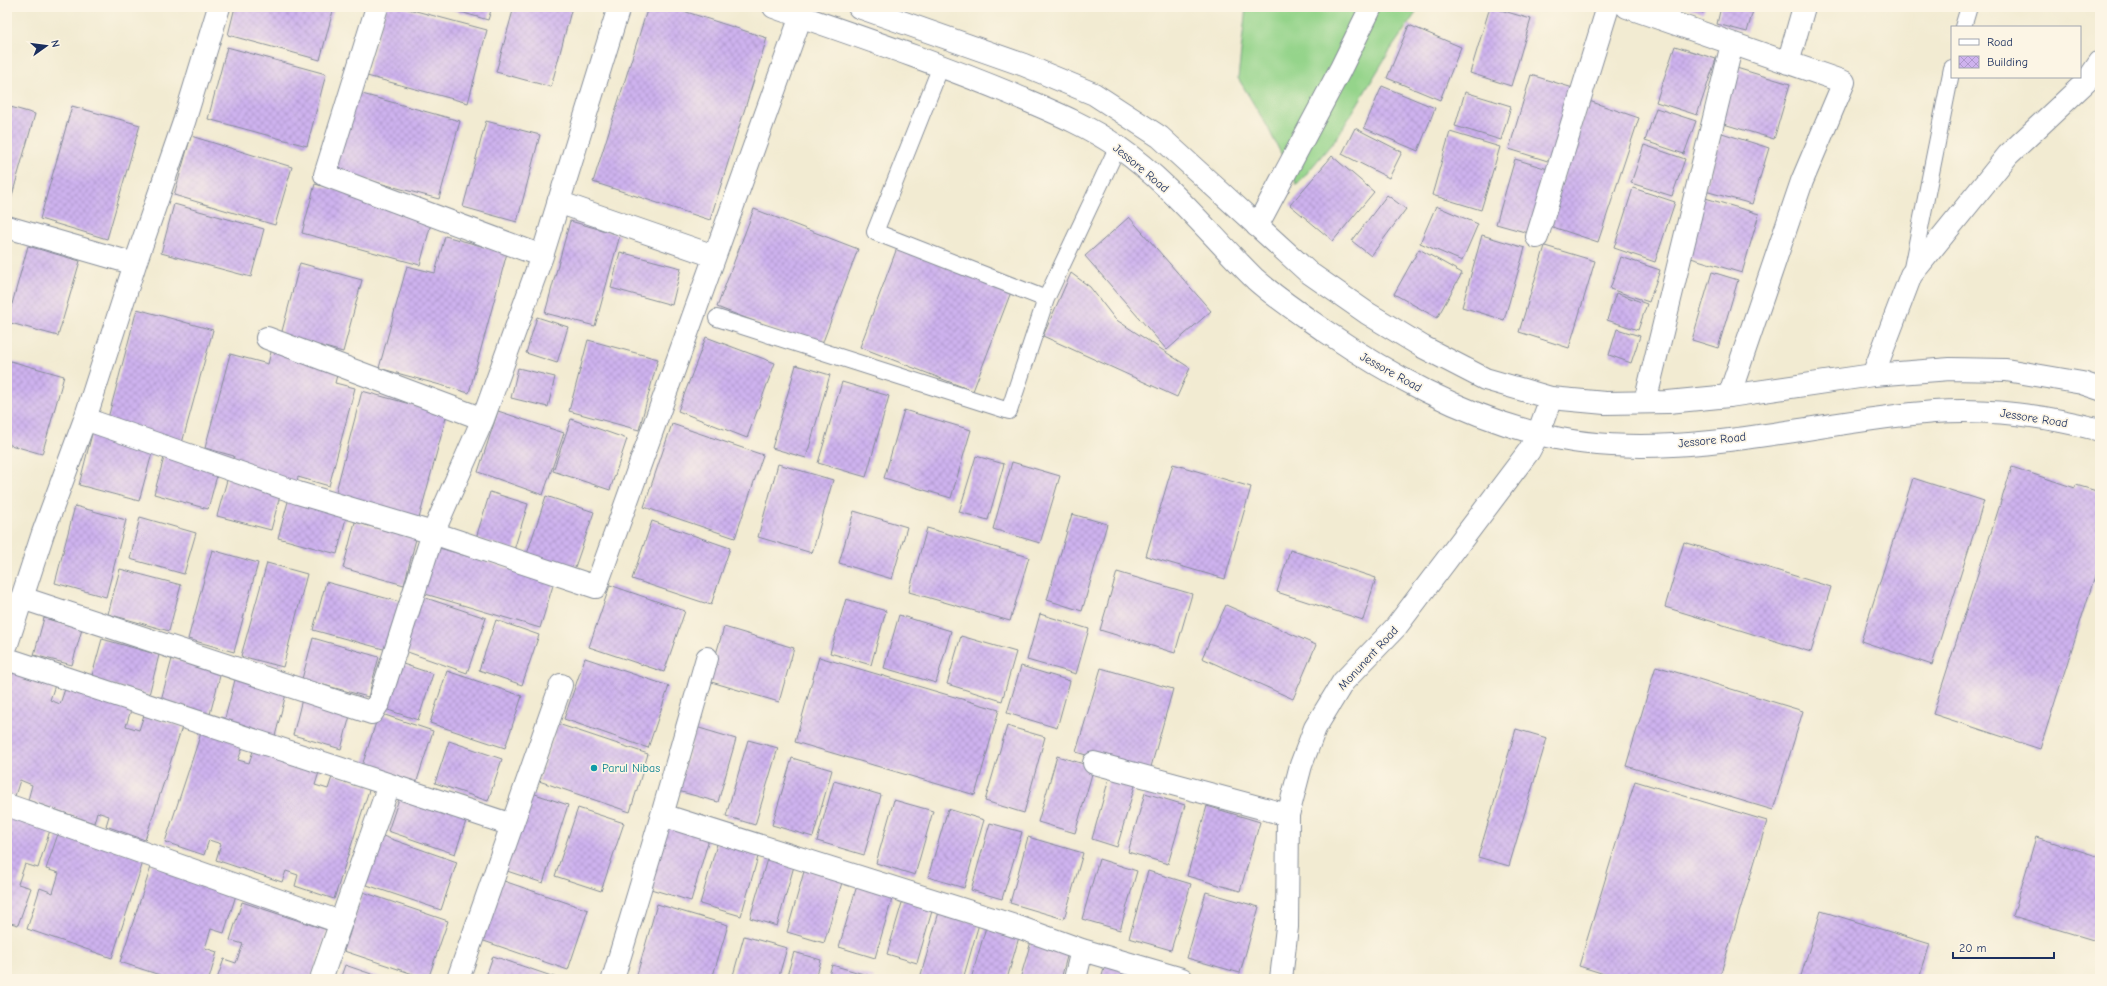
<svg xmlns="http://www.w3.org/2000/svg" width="2107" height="986" font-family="'Comic Neue',sans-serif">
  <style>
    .pitch { fill: #95d48b; stroke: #588274 }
    .building { fill: url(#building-cross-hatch) }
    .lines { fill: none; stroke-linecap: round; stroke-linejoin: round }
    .service-casing { stroke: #868d98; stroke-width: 18 }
    .minor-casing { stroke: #868d98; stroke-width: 24 }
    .primary-casing { stroke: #868d98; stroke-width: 24 }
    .service { stroke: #fff; stroke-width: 16 }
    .minor { stroke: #fff; stroke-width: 22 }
    .primary { stroke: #fff; stroke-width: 22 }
    .culture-dot { fill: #0f9aa8; stroke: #fcf5e5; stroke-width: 1.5 }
    .labels { text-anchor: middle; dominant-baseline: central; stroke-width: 3.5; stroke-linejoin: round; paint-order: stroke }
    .street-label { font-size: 12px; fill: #1b2f5e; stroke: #fcf5e5 }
    .culture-label { font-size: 12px; fill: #0d838f; stroke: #fcf5e5; text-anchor: start }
  </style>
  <defs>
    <pattern id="building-cross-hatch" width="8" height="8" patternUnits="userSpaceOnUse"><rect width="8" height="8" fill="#ceb2ee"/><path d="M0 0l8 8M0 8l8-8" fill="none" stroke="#b099ce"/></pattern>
  </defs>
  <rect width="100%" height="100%" fill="#fcf5e5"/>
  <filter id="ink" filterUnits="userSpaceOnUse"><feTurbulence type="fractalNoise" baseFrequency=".025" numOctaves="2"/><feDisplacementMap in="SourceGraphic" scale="8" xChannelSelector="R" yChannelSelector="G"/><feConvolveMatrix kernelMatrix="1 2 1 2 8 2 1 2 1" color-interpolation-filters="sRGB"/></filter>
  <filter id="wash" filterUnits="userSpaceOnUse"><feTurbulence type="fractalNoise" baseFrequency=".012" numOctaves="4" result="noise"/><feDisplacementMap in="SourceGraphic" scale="16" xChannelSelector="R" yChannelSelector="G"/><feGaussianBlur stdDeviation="0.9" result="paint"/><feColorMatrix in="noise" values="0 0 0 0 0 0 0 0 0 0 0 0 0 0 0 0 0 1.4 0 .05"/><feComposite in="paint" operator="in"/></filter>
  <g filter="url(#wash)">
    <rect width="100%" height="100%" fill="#f2ebd2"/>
    <path class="pitch" d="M 1246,7 L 1420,7 L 1389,52 L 1338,136 L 1297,185 L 1267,126 L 1238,78 Z"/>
    <g id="blocks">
      <path class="building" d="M 235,7 L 334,7 L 320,60 L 228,35 Z
        M 386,7 L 401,7 L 487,30 L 468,103 L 367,76 Z
        M 443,7 L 492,7 L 488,20 Z
        M 514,7 L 572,7 L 551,87 L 496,72 Z
        M 648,7 L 671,7 L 767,38 L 710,220 L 593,182 Z
        M 1490,7 L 1531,19 L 1511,86 L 1470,73 Z
        M 1687,7 L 1705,7 L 1703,13 Z
        M 1721,7 L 1754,7 L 1747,32 L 1717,24 Z
        M 1409,25 L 1461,47 L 1440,100 L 1387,78 Z
        M 1675,46 L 1716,59 L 1697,115 L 1656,102 Z
        M 227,47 L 326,74 L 307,146 L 208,119 Z
        M 1733,67 L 1790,84 L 1774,139 L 1717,122 Z
        M 1531,75 L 1573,88 L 1551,162 L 1509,149 Z
        M 1382,86 L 1435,108 L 1418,151 L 1364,128 Z
        M 355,92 L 460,121 L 439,199 L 334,171 Z
        M 1465,92 L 1511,106 L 1501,140 L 1455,126 Z
        M 1589,101 L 1639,118 L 1598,242 L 1547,225 Z
        M 7,106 L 35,114 L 11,199 L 7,198 Z
        M 72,106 L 140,125 L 107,239 L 40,219 Z
        M 1656,108 L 1696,121 L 1684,154 L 1645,141 Z
        M 486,121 L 540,135 L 517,222 L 463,207 Z
        M 1355,128 L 1402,152 L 1389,178 L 1342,154 Z
        M 1450,132 L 1500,147 L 1481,210 L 1432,195 Z
        M 1722,133 L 1769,148 L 1752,204 L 1705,191 Z
        M 191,136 L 292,167 L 275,225 L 174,195 Z
        M 1644,145 L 1685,159 L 1672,196 L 1631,183 Z
        M 1332,156 L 1374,192 L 1333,241 L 1290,205 Z
        M 1515,159 L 1551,170 L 1532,234 L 1496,224 Z
        M 315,184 L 433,216 L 420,265 L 302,233 Z
        M 1633,188 L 1675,202 L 1655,262 L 1614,248 Z
        M 1387,195 L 1406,209 L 1371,256 L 1352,241 Z
        M 1702,197 L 1759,214 L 1742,273 L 1684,256 Z
        M 174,204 L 264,229 L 251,277 L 161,253 Z
        M 1436,206 L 1478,224 L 1462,261 L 1420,243 Z
        M 754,209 L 858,249 L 821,347 L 717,307 Z
        M 1129,217 L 1211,311 L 1167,350 L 1085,256 Z
        M 570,221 L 620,235 L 595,326 L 545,313 Z
        M 1482,235 L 1525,248 L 1504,320 L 1462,307 Z
        M 445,236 L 507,253 L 469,393 L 379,368 L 407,266 L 435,273 Z
        M 28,246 L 80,261 L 58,336 L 7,322 Z
        M 1545,246 L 1595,261 L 1569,348 L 1519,332 Z
        M 897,248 L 1011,292 L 973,391 L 860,347 Z
        M 1419,249 L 1462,273 L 1437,318 L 1394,294 Z
        M 620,252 L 681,268 L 672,305 L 611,288 Z
        M 1621,257 L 1660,270 L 1649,302 L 1610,289 Z
        M 300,263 L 362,280 L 343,352 L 281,335 Z
        M 1712,272 L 1738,280 L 1718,348 L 1692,340 Z
        M 1071,273 L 1090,287 L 1115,319 L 1190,368 L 1177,397 L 1043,336 Z
        M 1616,293 L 1647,304 L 1638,330 L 1607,320 Z
        M 137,309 L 213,330 L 182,443 L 107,422 Z
        M 537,317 L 568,327 L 557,363 L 526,353 Z
        M 1617,329 L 1640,336 L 1631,363 L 1609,355 Z
        M 706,337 L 775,363 L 747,438 L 678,411 Z
        M 588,340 L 658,359 L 639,430 L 569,411 Z
        M 272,348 L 339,367 L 335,383 L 355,388 L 329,486 L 298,477 L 296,487 L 231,470 L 234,456 L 205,448 L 230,354 L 268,364 Z
        M 7,360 L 64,376 L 42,454 L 7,444 Z
        M 796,365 L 830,375 L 806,458 L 772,448 Z
        M 518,368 L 555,377 L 548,407 L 511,398 Z
        M 842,382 L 889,396 L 866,477 L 818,463 Z
        M 362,391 L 447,414 L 418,522 L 334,499 Z
        M 904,410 L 971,430 L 951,498 L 884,478 Z
        M 498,411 L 564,433 L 543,495 L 478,472 Z
        M 571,419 L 627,439 L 610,490 L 553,471 Z
        M 672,424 L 763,455 L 735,538 L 644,507 Z
        M 93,430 L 154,446 L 139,501 L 79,485 Z
        M 165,454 L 219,468 L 208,509 L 154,494 Z
        M 976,456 L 1004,464 L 988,520 L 959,512 Z
        M 1012,462 L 1060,476 L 1040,543 L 993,529 Z
        M 778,464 L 833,480 L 812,553 L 758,537 Z
        M 1173,464 L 1251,487 L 1225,579 L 1146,556 Z
        M 2012,467 L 2075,488 L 2076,485 L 2100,492 L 2100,560 L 2040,749 L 1933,714 Z
        M 229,473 L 282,488 L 271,530 L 217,516 Z
        M 1913,478 L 1984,501 L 1932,665 L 1861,641 Z
        M 490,492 L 528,504 L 514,550 L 476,538 Z
        M 546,496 L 594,512 L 573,573 L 526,557 Z
        M 289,498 L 347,514 L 337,554 L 278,538 Z
        M 75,506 L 126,520 L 106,597 L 55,583 Z
        M 854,511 L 907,527 L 892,579 L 839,563 Z
        M 1072,514 L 1107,524 L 1082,611 L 1047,600 Z
        M 140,517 L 196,533 L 184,574 L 130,559 Z
        M 652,521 L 730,548 L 711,605 L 632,579 Z
        M 355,522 L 416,539 L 404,585 L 343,568 Z
        M 927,528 L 1029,557 L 1010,621 L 909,592 Z
        M 1684,542 L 1831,587 L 1811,652 L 1665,607 Z
        M 436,547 L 554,582 L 540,628 L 422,593 Z
        M 212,550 L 258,563 L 234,652 L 188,639 Z
        M 1290,550 L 1376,578 L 1363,620 L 1277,592 Z
        M 267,563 L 307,574 L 283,667 L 241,656 Z
        M 120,569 L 181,585 L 169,631 L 108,614 Z
        M 1117,572 L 1192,594 L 1175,653 L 1100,630 Z
        M 326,582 L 400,602 L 387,650 L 313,630 Z
        M 610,585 L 685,611 L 664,672 L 589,647 Z
        M 420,596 L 486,618 L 467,673 L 402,650 Z
        M 846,599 L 886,611 L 871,665 L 830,653 Z
        M 1226,605 L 1316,645 L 1293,699 L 1202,658 Z
        M 1040,614 L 1089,629 L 1076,674 L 1027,660 Z
        M 899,615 L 951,631 L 936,683 L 884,668 Z
        M 44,618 L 82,629 L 72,665 L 34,655 Z
        M 496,620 L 539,635 L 522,685 L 479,670 Z
        M 724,627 L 794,648 L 779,702 L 708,681 Z
        M 961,636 L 1016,652 L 1002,701 L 947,684 Z
        M 313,638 L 379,657 L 368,697 L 302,679 Z
        M 102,639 L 159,655 L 149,695 L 91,679 Z
        M 819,657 L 999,710 L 975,795 L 795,742 Z
        M 585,658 L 669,686 L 648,748 L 564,719 Z
        M 172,659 L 221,672 L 210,714 L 161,700 Z
        M 397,662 L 433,674 L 418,720 L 382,708 Z
        M 1021,666 L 1070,681 L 1057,728 L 1007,713 Z
        M 1656,666 L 1803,711 L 1773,810 L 1626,766 Z
        M 1101,668 L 1173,689 L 1149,774 L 1076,752 Z
        M 13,671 L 55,685 L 50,700 L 60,704 L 65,689 L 131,710 L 126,726 L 139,730 L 144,715 L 182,727 L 145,840 L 106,826 L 109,816 L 97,812 L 94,823 L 28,800 L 32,785 L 20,780 L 15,796 L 7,793 L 7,690 Z
        M 447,671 L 522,696 L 505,748 L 430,723 Z
        M 236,676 L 287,690 L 274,740 L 223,726 Z
        M 302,699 L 351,712 L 341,749 L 293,735 Z
        M 379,713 L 433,731 L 415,787 L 361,769 Z
        M 558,724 L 648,754 L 630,812 L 539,781 Z
        M 1007,726 L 1045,737 L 1024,813 L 985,801 Z
        M 696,727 L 736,739 L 718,802 L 678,791 Z
        M 1516,729 L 1547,738 L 1509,866 L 1478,857 Z
        M 202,730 L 244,744 L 238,760 L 249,763 L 254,748 L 320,769 L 315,785 L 328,789 L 333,774 L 370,787 L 334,899 L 295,886 L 298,875 L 286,871 L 282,882 L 216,860 L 221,844 L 209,840 L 204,855 L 165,842 Z
        M 748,740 L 778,748 L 755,825 L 726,816 Z
        M 449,741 L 502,759 L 488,801 L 435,783 Z
        M 1057,756 L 1094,767 L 1075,833 L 1038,822 Z
        M 792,758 L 832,770 L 813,837 L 772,825 Z
        M 1110,775 L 1136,782 L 1117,847 L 1092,839 Z
        M 834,781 L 881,795 L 864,855 L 817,841 Z
        M 1635,781 L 1767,821 L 1719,979 L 1620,979 L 1579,966 Z
        M 529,792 L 568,805 L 543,883 L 504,870 Z
        M 401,793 L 468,815 L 455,854 L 388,831 Z
        M 1145,793 L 1185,805 L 1168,864 L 1128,852 Z
        M 894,800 L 933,811 L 915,875 L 876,863 Z
        M 1207,806 L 1260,822 L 1240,891 L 1187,876 Z
        M 578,808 L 624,823 L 601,891 L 555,876 Z
        M 948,809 L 984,820 L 964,888 L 928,877 Z
        M 7,812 L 51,827 L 38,868 L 25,864 L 18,884 L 31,888 L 18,925 L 7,922 Z
        M 663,821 L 710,835 L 691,901 L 644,887 Z
        M 990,823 L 1022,832 L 1002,899 L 971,890 Z
        M 59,831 L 144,859 L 112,958 L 27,929 L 40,888 L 53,893 L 59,873 L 46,869 Z
        M 377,834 L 457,862 L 441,910 L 361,883 Z
        M 719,837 L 760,850 L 741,916 L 700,904 Z
        M 1028,837 L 1083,853 L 1064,919 L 1010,903 Z
        M 2036,837 L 2100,857 L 2100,942 L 2013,916 Z
        M 769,852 L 796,859 L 777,926 L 750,918 Z
        M 1099,859 L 1137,871 L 1120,930 L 1082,919 Z
        M 152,864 L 237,892 L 224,933 L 211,929 L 205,948 L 217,952 L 209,979 L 172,979 L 120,962 Z
        M 805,868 L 843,879 L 824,943 L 787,932 Z
        M 1148,871 L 1191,884 L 1171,950 L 1129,938 Z
        M 501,880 L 588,910 L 568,970 L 481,940 Z
        M 858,882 L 894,892 L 875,958 L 839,947 Z
        M 363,892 L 448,921 L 428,979 L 344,951 Z
        M 1206,892 L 1259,907 L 1240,973 L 1187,958 Z
        M 904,896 L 934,904 L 917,963 L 887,954 Z
        M 242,902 L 327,930 L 311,979 L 217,979 L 224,959 L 236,963 L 243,944 L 230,940 Z
        M 657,904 L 728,925 L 712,979 L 636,978 Z
        M 1821,911 L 1930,944 L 1919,979 L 1800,979 Z
        M 939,912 L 979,924 L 963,979 L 920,978 Z
        M 986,927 L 1019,937 L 1007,979 L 971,979 Z
        M 744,936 L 787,948 L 778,979 L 732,979 Z
        M 1032,938 L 1069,949 L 1061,979 L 1020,979 Z
        M 794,952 L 821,960 L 816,979 L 786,979 Z
        M 493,956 L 560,979 L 485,979 Z
        M 1106,962 L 1156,979 L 1101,979 Z
        M 345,965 L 386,979 L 340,979 Z
        M 832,965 L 874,977 L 874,979 L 828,979 Z"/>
    </g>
  </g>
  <g filter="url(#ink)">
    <use href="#blocks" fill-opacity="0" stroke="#868d98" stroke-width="1"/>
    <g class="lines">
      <g class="service-casing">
        <path id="service" d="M 1963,27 L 1969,7
          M 941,66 L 875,232 L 1046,299 L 1118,146
          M 1911,273 L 1952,68
          M 717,318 L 1009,411 L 1046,299"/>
      </g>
      <g class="minor-casing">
        <path id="minor" d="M 377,7 L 325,175 L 542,256
          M 1627,7 L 1844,82 L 1802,181 L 1729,396
          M 1788,63 L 1804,7
          M 558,202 L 714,256
          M 1257,226 L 1340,70 L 1371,7
          M 7,227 L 135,264
          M 1537,237 L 1608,7
          M 267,338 L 483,419
          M 1873,375 L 1911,275 L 2008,155 L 2087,81 L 2100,62
          M 1645,402 L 1732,44
          M 85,419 L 298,493 L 433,533 L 596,587 L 801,16
          M 22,598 L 372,713 L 379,702 L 433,533 L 483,419 L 542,256 L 619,7
          M 7,644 L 43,533 L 85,419 L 135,264 L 184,122 L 219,7
          M 7,659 L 512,825
          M 1094,763 L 1288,815
          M 7,805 L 340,922
          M 662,815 L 1021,928 L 1082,950 L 1182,979
          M 321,979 L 389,785
          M 458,979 L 561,685
          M 613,979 L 662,815 L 707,658
          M 1075,979 L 1082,950
          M 1281,979 L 1287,927 L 1288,815 L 1301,765 L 1315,728 L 1343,682 L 1396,627 L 1529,451 L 1538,434 L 1551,398"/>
      </g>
      <g class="primary-casing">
        <path id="primary" d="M 774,7 C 854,35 935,62 1014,95 C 1049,110 1087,125 1118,147 C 1170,183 1210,235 1255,279 C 1276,298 1302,315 1325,331 C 1391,376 1458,412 1535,433 C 1661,468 1806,422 1934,412 C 1990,408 2046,416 2100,430
          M 859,7 L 1024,65 L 1094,94 L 1160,137 L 1308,272 L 1367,313 L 1423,347 L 1485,379 L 1551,398 L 1605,403 L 1668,402 L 1729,396 L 1873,375 L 1950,369 L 2006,370 L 2082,383 L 2100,389"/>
      </g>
      <use href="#service" class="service"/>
      <use href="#minor" class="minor"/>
      <use href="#primary" class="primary"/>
    </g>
  </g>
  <circle class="culture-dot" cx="594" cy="768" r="4"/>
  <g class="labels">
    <g class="street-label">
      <text transform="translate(1141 168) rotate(40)">Jessore Road</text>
      <text transform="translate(1391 372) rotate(29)">Jessore Road</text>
      <text transform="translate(2034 418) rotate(9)">Jessore Road</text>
      <text transform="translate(1712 440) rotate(-6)">Jessore Road</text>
      <text transform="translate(1368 658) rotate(-47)">Monunent Road</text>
    </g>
    <g class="culture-label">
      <text x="602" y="768">Parul Nibas</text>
    </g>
  </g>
  <rect width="2107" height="986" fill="none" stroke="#fcf5e5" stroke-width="24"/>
  <rect x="1951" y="26" width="130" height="52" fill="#fcf5e5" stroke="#a2a6af"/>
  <rect x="1959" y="39" width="20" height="6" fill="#ffffff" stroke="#a2a6af"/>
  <text x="1987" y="46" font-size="12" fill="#1b2f5e">Road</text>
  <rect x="1959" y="56" width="20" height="12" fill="url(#building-cross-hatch)" stroke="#a2a6af"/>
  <text x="1987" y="66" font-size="12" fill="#1b2f5e">Building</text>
  <g transform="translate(46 46) rotate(76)" stroke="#fcf5e5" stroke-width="3" paint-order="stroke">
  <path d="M0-3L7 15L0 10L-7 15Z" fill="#1b2f5e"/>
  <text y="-6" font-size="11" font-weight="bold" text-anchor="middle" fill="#1b2f5e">N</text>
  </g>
  <path d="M1953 952v6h101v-6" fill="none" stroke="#1b2f5e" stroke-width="2"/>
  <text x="1959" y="952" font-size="12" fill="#1b2f5e" stroke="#fcf5e5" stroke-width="3" paint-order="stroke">20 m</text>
</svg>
